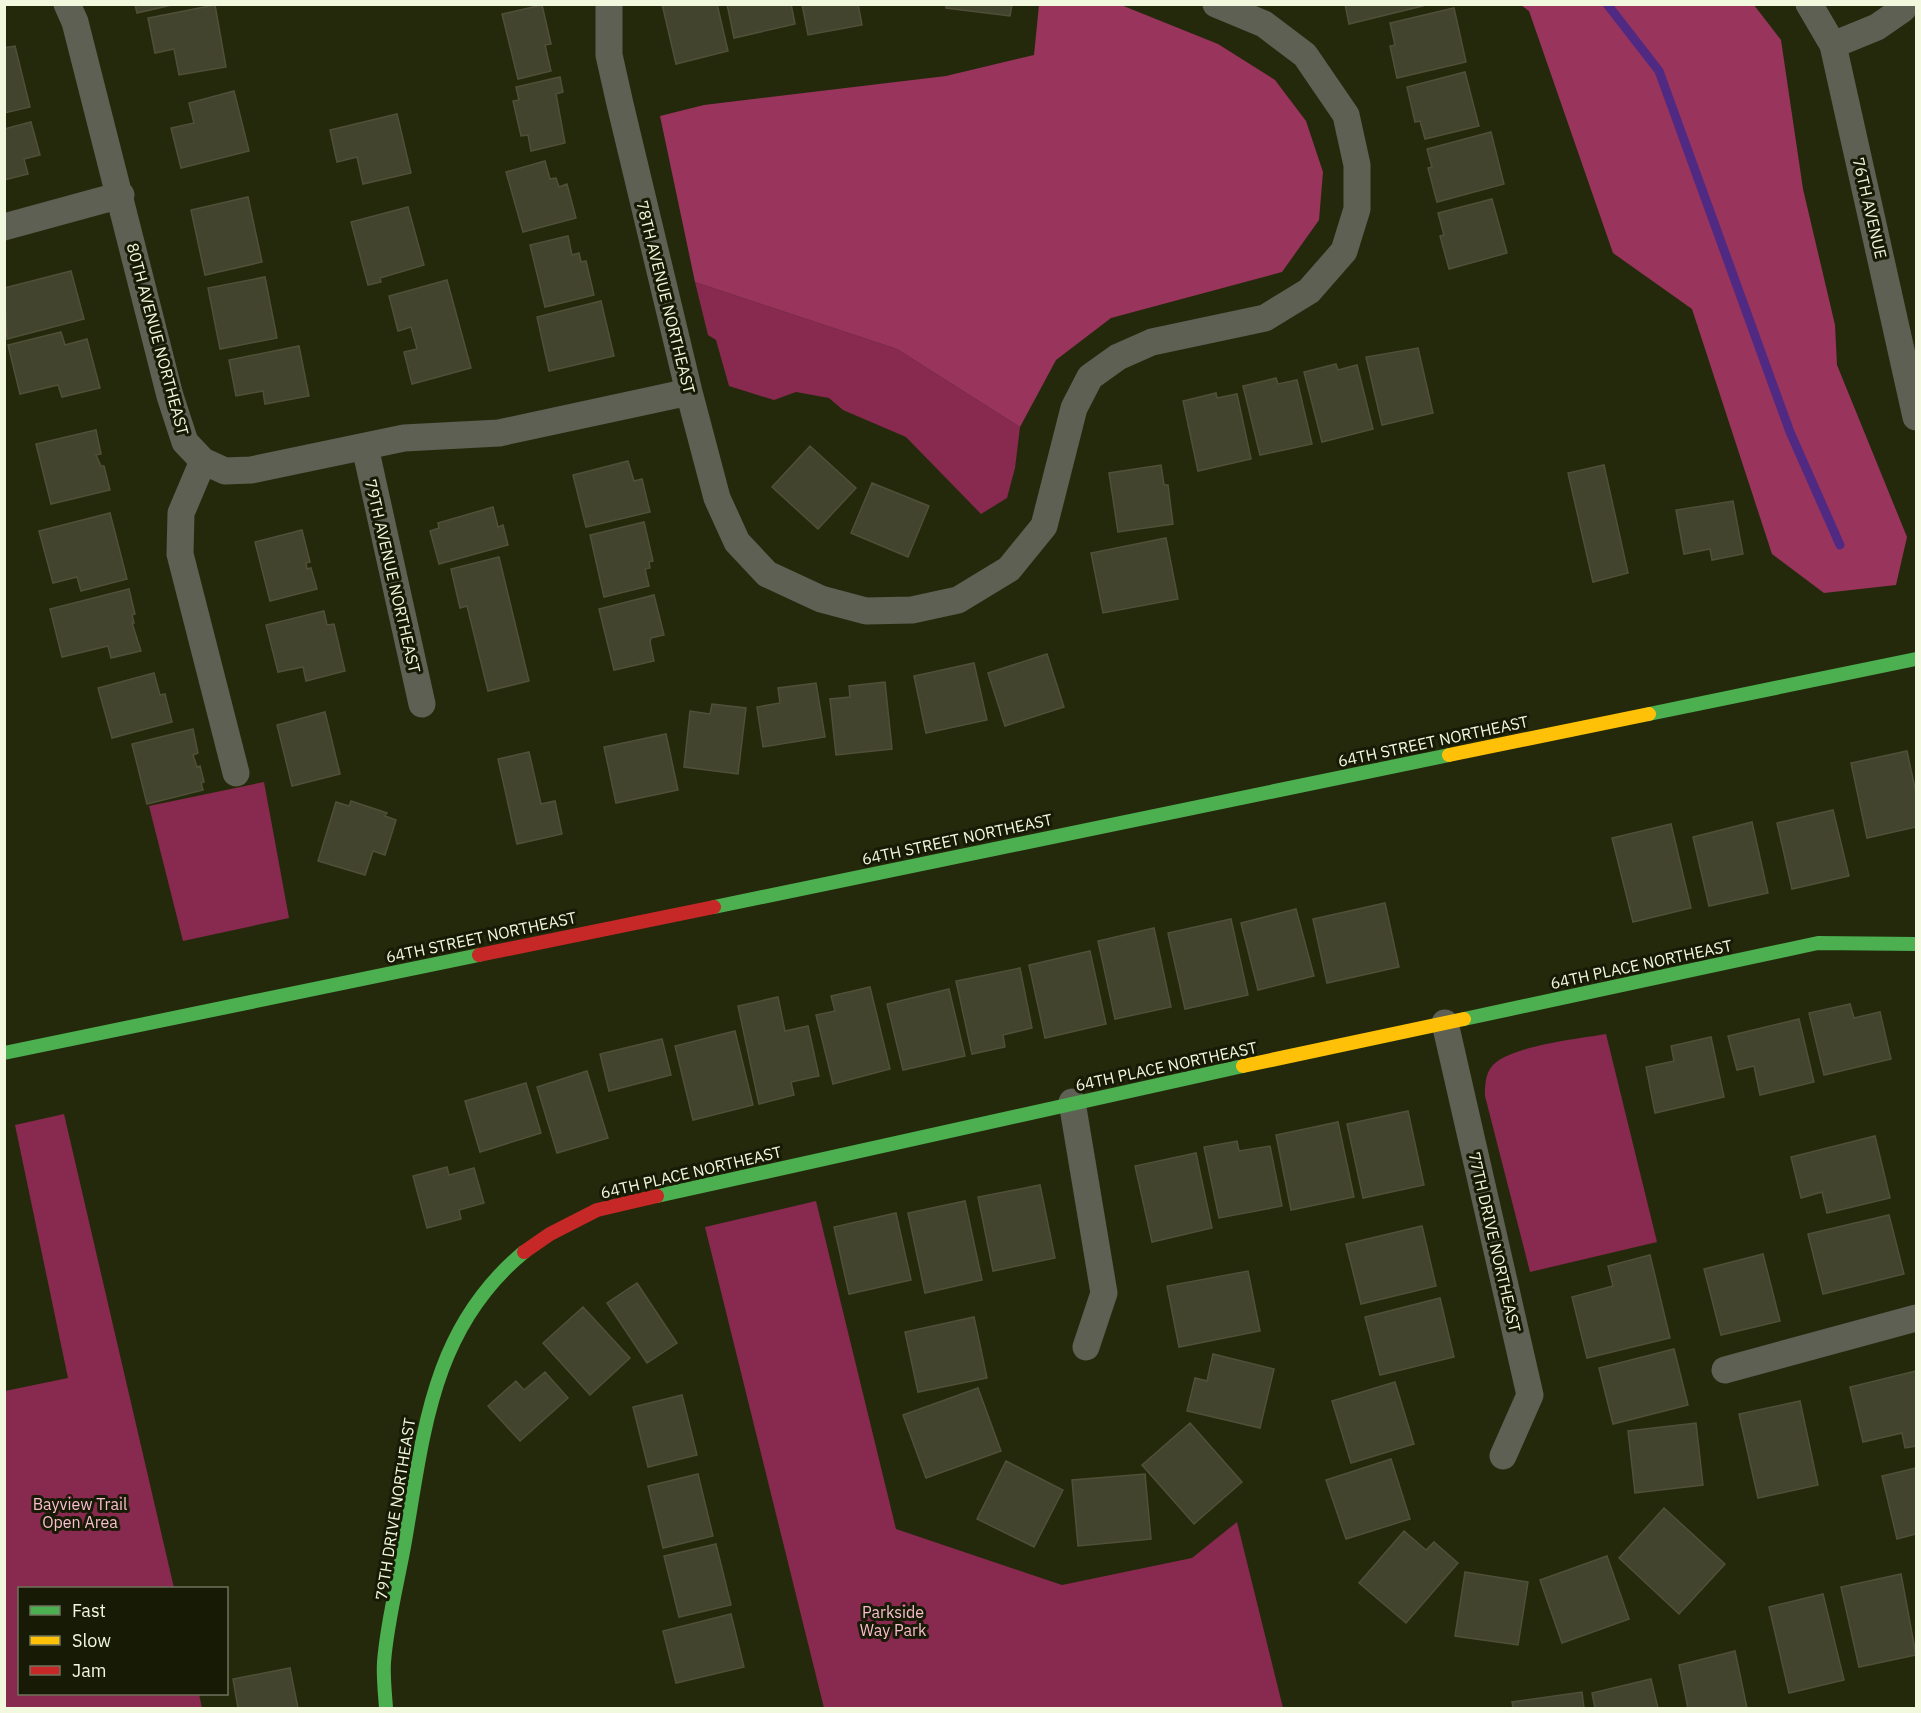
<svg xmlns="http://www.w3.org/2000/svg" width="1921" height="1713" font-family="'IBM Plex Sans',sans-serif">
  <style>
    .green { fill: #88294f }
    .forest { fill: #99345c }
    .lines { fill: none; stroke-linecap: round; stroke-linejoin: round }
    .stream { stroke: #502983; stroke-width: 9 }
    .building { fill: #43442e; stroke: #505039; stroke-width: 1.5 }
    .street { stroke: #5e6053; stroke-width: 27 }
    .fast { stroke: #4caf50; stroke-width: 14 }
    .slow { stroke: #ffc107; stroke-width: 14 }
    .jam { stroke: #c62828; stroke-width: 14 }
    .labels { text-anchor: middle; dominant-baseline: central; stroke-width: 6; stroke-linejoin: round; paint-order: stroke }
    .street-label { font-size: 16px; fill: #f2f8dd; stroke: #171b06 }
    .park-label { font-size: 16px; fill: #fbbdd0; stroke: #171b06 }
  </style>
  <rect width="100%" height="100%" fill="#25290c"/>
  <path class="green" d="M 695,282 L 897,349 L 1020,427 L 1015,468 L 1007,498 L 981,514 L 906,437 L 843,410 L 829,398 L 796,392 L 774,400 L 729,386 L 716,340 L 708,335 Z
    M 264,782 L 289,918 L 183,941 L 149,806 Z
    M 1606,1034 L 1657,1242 L 1530,1272 L 1485,1096 C 1485,1087 1485,1077 1490,1069 C 1504,1046 1579,1039 1606,1034 Z
    M 64,1114 L 174,1588 L 20,1588 L 20,1694 L 199,1694 L 202,1708 L 5,1708 L 5,1391 L 68,1378 L 15,1125 Z
    M 816,1201 L 896,1529 L 1062,1585 L 1192,1558 L 1237,1522 L 1283,1708 L 824,1708 L 705,1227 Z"/>
  <path class="forest" d="M 1039,5 L 1121,5 L 1218,44 L 1275,80 L 1306,121 L 1323,172 L 1319,220 L 1282,272 L 1111,318 L 1056,360 L 1020,427 L 897,349 L 695,282 L 660,116 L 704,105 L 946,76 L 1034,55 Z
    M 1521,5 L 1754,5 L 1781,40 L 1803,189 L 1835,325 L 1837,365 L 1907,537 L 1896,585 L 1824,593 L 1772,554 L 1692,309 L 1613,253 L 1529,11 Z"/>
  <g class="lines">
    <path class="stream" d="M 1607,4 L 1659,71 L 1790,432 L 1840,545"/>
  </g>
  <path class="building" d="M 135,4 L 176,4 L 137,13 Z
    M 662,4 L 717,4 L 728,51 L 676,64 Z
    M 727,4 L 791,4 L 795,24 L 734,38 Z
    M 802,4 L 858,4 L 862,25 L 808,35 Z
    M 946,4 L 1012,4 L 1010,16 L 946,8 Z
    M 1345,4 L 1423,4 L 1423,6 L 1349,24 Z
    M 215,5 L 226,67 L 179,75 L 174,49 L 155,53 L 148,18 Z
    M 542,5 L 551,44 L 545,45 L 551,71 L 518,79 L 502,14 Z
    M 1454,8 L 1466,62 L 1397,78 L 1390,46 L 1395,45 L 1390,23 Z
    M 15,46 L 30,107 L 4,113 L 4,48 Z
    M 1465,72 L 1479,126 L 1425,139 L 1420,121 L 1415,122 L 1407,87 Z
    M 560,77 L 563,92 L 556,94 L 565,143 L 531,151 L 528,135 L 521,136 L 513,101 L 519,100 L 516,87 Z
    M 234,91 L 249,151 L 181,168 L 171,128 L 194,123 L 189,103 Z
    M 397,114 L 411,173 L 363,184 L 357,157 L 337,162 L 330,130 Z
    M 31,122 L 40,155 L 24,159 L 28,174 L 4,180 L 4,129 Z
    M 1491,132 L 1504,184 L 1437,202 L 1428,168 L 1432,167 L 1427,149 Z
    M 545,161 L 550,179 L 556,178 L 559,187 L 567,184 L 576,218 L 523,232 L 506,172 Z
    M 248,197 L 262,262 L 205,275 L 191,210 Z
    M 1492,199 L 1507,253 L 1449,269 L 1440,236 L 1444,235 L 1438,213 Z
    M 408,207 L 424,265 L 380,278 L 381,282 L 368,285 L 351,222 Z
    M 568,236 L 572,255 L 579,253 L 581,262 L 586,261 L 594,295 L 545,307 L 530,245 Z
    M 71,271 L 84,319 L 7,339 L 4,288 Z
    M 265,277 L 277,338 L 220,349 L 208,288 Z
    M 447,280 L 471,368 L 412,384 L 404,352 L 417,349 L 411,327 L 398,331 L 389,296 Z
    M 601,301 L 614,356 L 549,371 L 537,317 Z
    M 61,332 L 65,345 L 87,339 L 100,388 L 62,397 L 58,385 L 20,394 L 8,345 Z
    M 299,346 L 309,396 L 265,404 L 263,391 L 236,396 L 229,360 Z
    M 1418,348 L 1433,413 L 1382,425 L 1366,357 Z
    M 1336,364 L 1338,370 L 1357,365 L 1373,429 L 1322,442 L 1304,372 Z
    M 1276,378 L 1278,384 L 1297,380 L 1312,444 L 1260,455 L 1243,386 Z
    M 1216,393 L 1217,398 L 1237,394 L 1251,459 L 1198,471 L 1183,401 Z
    M 96,430 L 101,454 L 96,455 L 101,466 L 104,466 L 110,490 L 51,504 L 36,444 Z
    M 810,446 L 856,488 L 818,529 L 772,487 Z
    M 628,461 L 634,481 L 642,479 L 650,512 L 586,527 L 573,475 Z
    M 1161,465 L 1164,485 L 1168,485 L 1173,524 L 1118,532 L 1109,473 Z
    M 1604,465 L 1628,573 L 1593,582 L 1568,473 Z
    M 872,483 L 929,506 L 908,557 L 851,533 Z
    M 1733,501 L 1743,554 L 1712,560 L 1710,549 L 1684,554 L 1676,510 Z
    M 493,507 L 498,527 L 503,525 L 508,545 L 439,564 L 430,531 L 439,528 L 438,523 Z
    M 110,513 L 127,579 L 81,591 L 77,577 L 53,583 L 39,531 Z
    M 644,522 L 653,561 L 649,562 L 650,568 L 645,569 L 649,586 L 604,597 L 590,535 Z
    M 302,530 L 310,562 L 306,563 L 307,569 L 311,568 L 317,589 L 270,601 L 255,542 Z
    M 1166,538 L 1178,599 L 1103,613 L 1091,553 Z
    M 499,557 L 529,681 L 488,691 L 467,606 L 460,608 L 451,569 Z
    M 129,589 L 135,614 L 132,615 L 134,623 L 132,623 L 141,651 L 111,658 L 108,646 L 62,657 L 50,609 Z
    M 654,595 L 664,635 L 651,638 L 650,642 L 654,661 L 614,670 L 599,609 Z
    M 324,611 L 327,625 L 334,624 L 345,671 L 306,681 L 303,667 L 278,672 L 266,625 Z
    M 1047,654 L 1064,707 L 1005,726 L 988,673 Z
    M 974,663 L 987,720 L 926,733 L 914,676 Z
    M 154,673 L 160,695 L 165,694 L 172,722 L 112,738 L 98,688 Z
    M 885,682 L 892,749 L 836,755 L 830,699 L 850,697 L 849,686 Z
    M 816,683 L 825,737 L 763,747 L 757,707 L 780,703 L 778,688 Z
    M 712,704 L 746,708 L 738,774 L 684,767 L 690,711 L 710,714 Z
    M 325,712 L 340,774 L 292,786 L 277,725 Z
    M 193,729 L 198,753 L 193,755 L 197,767 L 200,766 L 204,782 L 201,783 L 203,790 L 147,804 L 132,744 Z
    M 666,734 L 678,790 L 616,803 L 604,747 Z
    M 1907,751 L 1916,793 L 1916,827 L 1867,838 L 1851,763 Z
    M 529,752 L 541,804 L 555,801 L 562,834 L 517,844 L 498,759 Z
    M 351,801 L 387,813 L 385,816 L 396,820 L 385,855 L 373,851 L 365,875 L 318,861 L 336,802 L 349,806 Z
    M 1833,810 L 1849,876 L 1792,889 L 1777,823 Z
    M 1752,822 L 1768,893 L 1709,906 L 1693,837 Z
    M 1671,824 L 1691,908 L 1633,922 L 1612,838 Z
    M 1385,903 L 1399,967 L 1327,983 L 1313,919 Z
    M 1296,909 L 1314,976 L 1258,990 L 1241,923 Z
    M 1231,919 L 1248,995 L 1185,1009 L 1168,933 Z
    M 1154,928 L 1171,1007 L 1115,1019 L 1098,941 Z
    M 1090,951 L 1106,1024 L 1045,1038 L 1029,965 Z
    M 1020,968 L 1032,1028 L 1003,1035 L 1005,1047 L 972,1054 L 956,981 Z
    M 870,987 L 890,1069 L 833,1084 L 816,1015 L 835,1011 L 831,996 Z
    M 949,989 L 965,1056 L 903,1070 L 887,1004 Z
    M 778,997 L 785,1031 L 808,1026 L 819,1076 L 791,1082 L 794,1095 L 759,1104 L 738,1006 Z
    M 1850,1004 L 1854,1018 L 1880,1012 L 1891,1059 L 1824,1075 L 1809,1013 Z
    M 1799,1019 L 1814,1082 L 1760,1095 L 1754,1066 L 1737,1070 L 1728,1036 Z
    M 735,1031 L 753,1105 L 693,1120 L 675,1046 Z
    M 1711,1037 L 1724,1097 L 1655,1113 L 1646,1067 L 1674,1061 L 1671,1046 Z
    M 662,1039 L 671,1075 L 609,1091 L 600,1054 Z
    M 587,1071 L 608,1138 L 557,1153 L 537,1087 Z
    M 526,1083 L 541,1133 L 480,1152 L 465,1101 Z
    M 1408,1111 L 1424,1185 L 1363,1198 L 1347,1124 Z
    M 1338,1122 L 1354,1197 L 1291,1210 L 1276,1135 Z
    M 1875,1136 L 1890,1198 L 1827,1213 L 1822,1192 L 1801,1198 L 1791,1157 Z
    M 1237,1141 L 1239,1151 L 1270,1146 L 1282,1206 L 1219,1218 L 1204,1147 Z
    M 1196,1153 L 1212,1228 L 1152,1242 L 1135,1166 Z
    M 447,1167 L 449,1175 L 474,1168 L 484,1203 L 459,1210 L 461,1219 L 427,1228 L 413,1176 Z
    M 1040,1185 L 1055,1258 L 993,1271 L 978,1197 Z
    M 965,1201 L 982,1280 L 925,1293 L 908,1213 Z
    M 896,1213 L 911,1280 L 849,1294 L 834,1227 Z
    M 1889,1215 L 1904,1274 L 1823,1294 L 1808,1234 Z
    M 1422,1226 L 1436,1286 L 1361,1304 L 1346,1244 Z
    M 1763,1254 L 1780,1321 L 1721,1335 L 1704,1269 Z
    M 1650,1255 L 1670,1338 L 1587,1358 L 1572,1297 L 1613,1286 L 1608,1266 Z
    M 1248,1271 L 1260,1331 L 1179,1347 L 1167,1286 Z
    M 637,1283 L 677,1343 L 647,1363 L 607,1303 Z
    M 1440,1298 L 1454,1357 L 1380,1375 L 1365,1317 Z
    M 583,1307 L 630,1358 L 590,1395 L 543,1343 Z
    M 974,1317 L 987,1378 L 918,1392 L 905,1332 Z
    M 1674,1349 L 1688,1405 L 1613,1424 L 1599,1368 Z
    M 1213,1354 L 1274,1369 L 1260,1428 L 1187,1411 L 1195,1378 L 1207,1381 Z
    M 1916,1371 L 1916,1446 L 1905,1448 L 1902,1433 L 1863,1442 L 1850,1387 Z
    M 545,1372 L 568,1398 L 520,1441 L 488,1406 L 516,1381 L 524,1390 Z
    M 1395,1382 L 1414,1444 L 1351,1463 L 1332,1401 Z
    M 978,1388 L 1001,1451 L 926,1478 L 903,1415 Z
    M 682,1395 L 697,1455 L 648,1467 L 633,1407 Z
    M 1800,1401 L 1818,1485 L 1758,1498 L 1739,1414 Z
    M 1190,1423 L 1242,1482 L 1194,1524 L 1142,1465 Z
    M 1696,1423 L 1703,1485 L 1635,1493 L 1628,1431 Z
    M 1391,1459 L 1410,1519 L 1346,1539 L 1326,1480 Z
    M 1006,1461 L 1063,1490 L 1034,1547 L 977,1519 Z
    M 1916,1468 L 1916,1534 L 1897,1539 L 1882,1476 Z
    M 698,1474 L 713,1536 L 663,1548 L 648,1486 Z
    M 1145,1474 L 1151,1539 L 1078,1546 L 1072,1480 Z
    M 1664,1508 L 1725,1564 L 1679,1614 L 1619,1558 Z
    M 1404,1531 L 1426,1550 L 1434,1542 L 1458,1563 L 1406,1623 L 1359,1583 Z
    M 716,1544 L 731,1605 L 679,1617 L 664,1556 Z
    M 1607,1556 L 1629,1619 L 1562,1643 L 1540,1580 Z
    M 1465,1572 L 1528,1582 L 1518,1645 L 1455,1636 Z
    M 1901,1574 L 1916,1655 L 1859,1667 L 1841,1587 Z
    M 1823,1594 L 1844,1680 L 1789,1693 L 1769,1607 Z
    M 731,1614 L 744,1667 L 676,1683 L 663,1631 Z
    M 1735,1651 L 1747,1708 L 1688,1708 L 1679,1665 Z
    M 290,1668 L 298,1708 L 238,1708 L 233,1679 Z
    M 1651,1679 L 1658,1708 L 1595,1708 L 1592,1693 Z
    M 1582,1692 L 1584,1708 L 1513,1708 L 1512,1702 Z"/>
  <g class="lines">
    <path class="street" d="M 67,4 L 75,22 L 170,396 L 185,442 L 203,461 L 181,513 L 180,554 L 236,773
      M 609,4 L 609,55 L 620,104 L 689,392 L 717,498 L 737,542 L 767,574 L 821,599 L 866,611 L 912,610 L 958,600 L 1009,569 L 1044,526 L 1074,408 L 1090,377 L 1118,357 L 1152,342 L 1265,318 L 1309,291 L 1344,251 L 1357,209 L 1357,165 L 1346,115 L 1305,55 L 1264,24 L 1216,4
      M 1809,4 L 1833,45 L 1916,417
      M 1833,45 L 1877,27 L 1903,9 L 1905,4
      M 4,227 L 121,195
      M 365,447 L 422,704
      M 203,461 L 225,471 L 251,470 L 404,438 L 499,433 L 689,392
      M 1445,1023 L 1530,1395 L 1503,1456
      M 1072,1102 L 1104,1293 L 1086,1347
      M 1725,1370 L 1916,1318"/>
    <path class="fast" d="M 1649,714 L 1916,659
      M 714,907 L 1449,755
      M 1464,1019 L 1818,943 L 1916,944
      M 4,1053 L 479,955
      M 657,1196 L 1243,1066
      M 386,1708 C 385,1693 383,1677 384,1662 C 387,1622 398,1581 405,1541 C 424,1431 432,1328 524,1252"/>
    <path class="slow" d="M 1449,755 L 1649,714
      M 1243,1066 L 1464,1019"/>
    <path class="jam" d="M 479,955 L 714,907
      M 524,1252 L 550,1234 L 597,1210 L 657,1196"/>
  </g>
  <g class="labels">
    <g class="street-label">
      <text transform="translate(1870 208) rotate(77)">76TH AVENUE</text>
      <text transform="translate(666 297) rotate(76)">78TH AVENUE NORTHEAST</text>
      <text transform="translate(158 339) rotate(75)">80TH AVENUE NORTHEAST</text>
      <text transform="translate(393 576) rotate(77)">79TH AVENUE NORTHEAST</text>
      <text transform="translate(1433 741) rotate(-12)">64TH STREET NORTHEAST</text>
      <text transform="translate(957 839) rotate(-12)">64TH STREET NORTHEAST</text>
      <text transform="translate(481 937) rotate(-12)">64TH STREET NORTHEAST</text>
      <text transform="translate(1641 964) rotate(-12)">64TH PLACE NORTHEAST</text>
      <text transform="translate(1166 1066) rotate(-12)">64TH PLACE NORTHEAST</text>
      <text transform="translate(691 1172) rotate(-13)">64TH PLACE NORTHEAST</text>
      <text transform="translate(1495 1242) rotate(77)">77TH DRIVE NORTHEAST</text>
      <text transform="translate(395 1509) rotate(-81)">79TH DRIVE NORTHEAST</text>
    </g>
    <g class="park-label">
      <text x="80" y="1504">Bayview Trail<tspan x="80" dy="18">Open Area</tspan></text>
      <text x="893" y="1612">Parkside<tspan x="893" dy="18">Way Park</tspan></text>
    </g>
  </g>
  <rect width="1921" height="1713" fill="none" stroke="#f2f8dd" stroke-width="12"/>
  <rect x="18" y="1587" width="210" height="108" fill="#171b06" stroke="#6f735c" stroke-width="1.5"/>
  <rect x="30" y="1606" width="30" height="9" fill="#4caf50" stroke="#6f735c" stroke-width="1.5"/>
  <text x="72" y="1617" font-size="18" fill="#f2f8dd">Fast</text>
  <rect x="30" y="1636" width="30" height="9" fill="#ffc107" stroke="#6f735c" stroke-width="1.5"/>
  <text x="72" y="1647" font-size="18" fill="#f2f8dd">Slow</text>
  <rect x="30" y="1666" width="30" height="9" fill="#c62828" stroke="#6f735c" stroke-width="1.5"/>
  <text x="72" y="1677" font-size="18" fill="#f2f8dd">Jam</text>
</svg>
